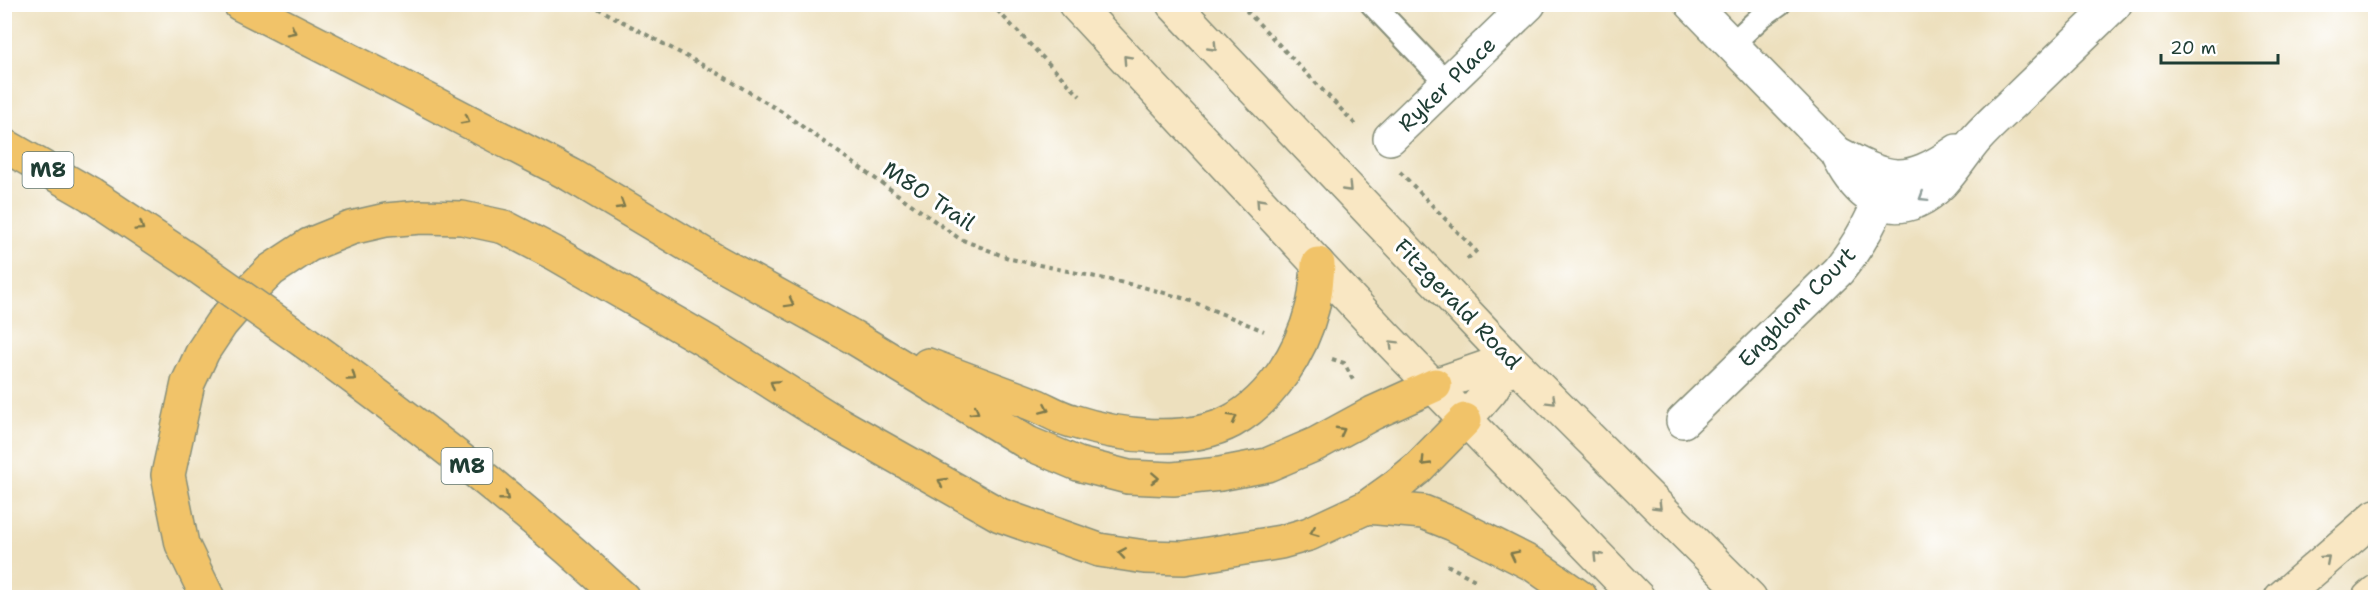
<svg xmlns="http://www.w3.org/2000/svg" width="2380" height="602" font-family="'Shantell Sans',sans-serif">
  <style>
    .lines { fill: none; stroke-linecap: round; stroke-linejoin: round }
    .lane-casing { stroke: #868e79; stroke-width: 26 }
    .street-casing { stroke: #868e79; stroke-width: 36 }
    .secondary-casing { stroke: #868e79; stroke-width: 36 }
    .highway-casing { stroke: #868e79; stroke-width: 36 }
    .path { stroke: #868e79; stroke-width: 4; stroke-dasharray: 4.5 4.5; stroke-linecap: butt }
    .lane { stroke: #fff; stroke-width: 22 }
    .street { stroke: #fff; stroke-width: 33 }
    .secondary { stroke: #f9e7c3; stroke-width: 33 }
    .highway { stroke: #f1c369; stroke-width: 33 }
    .highway-bridge-casing { stroke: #868e79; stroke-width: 36; stroke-linecap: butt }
    .highway-bridge { stroke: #f1c369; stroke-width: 33 }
    .oneway { stroke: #7d794c }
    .oneway2 { stroke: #8c927c }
    .oneway3 { stroke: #8f9e9a }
    .labels { text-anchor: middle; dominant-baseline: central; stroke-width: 6; stroke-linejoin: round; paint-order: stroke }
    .shield { fill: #fff; stroke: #627771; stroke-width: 1.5 }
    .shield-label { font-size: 21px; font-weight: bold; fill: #1f3d34 }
    .street-label { font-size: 22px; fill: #1f3d34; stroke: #fff }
  </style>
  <rect width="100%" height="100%" fill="#fff"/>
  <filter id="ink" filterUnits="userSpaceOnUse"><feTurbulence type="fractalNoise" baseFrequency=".0167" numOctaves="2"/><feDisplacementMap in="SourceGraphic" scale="12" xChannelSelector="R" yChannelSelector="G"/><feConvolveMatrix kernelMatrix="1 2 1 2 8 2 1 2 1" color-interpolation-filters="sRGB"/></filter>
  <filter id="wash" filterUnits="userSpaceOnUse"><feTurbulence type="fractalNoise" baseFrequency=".008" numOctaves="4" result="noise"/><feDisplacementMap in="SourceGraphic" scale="24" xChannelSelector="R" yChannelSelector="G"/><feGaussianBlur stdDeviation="1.35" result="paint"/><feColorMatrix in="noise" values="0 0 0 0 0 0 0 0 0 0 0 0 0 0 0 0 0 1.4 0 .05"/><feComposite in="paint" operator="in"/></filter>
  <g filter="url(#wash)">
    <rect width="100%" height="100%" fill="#ede0be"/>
  </g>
  <g filter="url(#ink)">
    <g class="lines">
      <g class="lane-casing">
        <path id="lane" d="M 1372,4 L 1448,84
          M 1731,45 L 1762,16 L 1779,4"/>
      </g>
      <g class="street-casing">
        <path id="street" d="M 1692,4 L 1837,153 C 1890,181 1905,187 1957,151
          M 1390,138 L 1529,4
          M 1837,153 C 1851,184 1878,218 1917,201 C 1944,189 1958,160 1976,139 C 1990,123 2007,109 2022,94 C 2053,64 2084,34 2115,4
          M 1683,421 L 1838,271 C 1861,243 1874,217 1886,184"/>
      </g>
      <g class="secondary-casing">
        <path id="secondary" d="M 1075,4 L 1384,335 L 1638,598
          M 1173,4 L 1510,359 L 1750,598
          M 1435,385 L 1510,359
          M 1465,420 L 1491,390 L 1510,359
          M 2281,598 L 2376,516
          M 2369,598 L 2376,592"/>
      </g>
      <g class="highway-casing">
        <path id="highway" d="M 240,4 L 395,83 L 571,175 L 715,261 L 853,337 L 1028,443 L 1078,464 L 1128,477 L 1173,479 L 1220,474 L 1267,465 L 1316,444 L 1373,413 L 1435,385
          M 4,145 L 91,195
          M 305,342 C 415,422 523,505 623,598
          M 928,365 C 962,378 996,390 1030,403 C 1044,408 1057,417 1072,421 C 1118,436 1187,445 1232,421 C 1272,399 1301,352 1312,309 C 1316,295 1317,279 1318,264
          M 1367,507 L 1423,512 L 1453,524 L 1534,565 L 1581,598
          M 208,598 L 182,544 L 168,475 L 188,383 L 203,351 L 221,324 L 246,295 L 271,270 L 309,245 L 351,228 L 386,220 L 421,217 L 462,218 L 504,227 L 554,253 L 708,342 L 830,419 L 1000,515 L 1099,550 L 1145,557 L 1184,558 L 1281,542 L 1309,534 L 1367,507 L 1395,487 L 1417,469 L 1465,420"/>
      </g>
      <path class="path" d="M 590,4 L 719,74 L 782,112 L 960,239 L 1011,259 L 1143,287 L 1186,299 L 1264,331
        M 991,4 L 1080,96
        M 1240,4 L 1356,125
        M 1400,172 L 1476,251 L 1467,259
        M 1332,359 L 1344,363 L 1354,382
        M 1447,565 L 1477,581"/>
      <use href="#lane" class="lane"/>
      <use href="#street" class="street"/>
      <use href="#secondary" class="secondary"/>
      <use href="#highway" class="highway"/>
      <g class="highway-bridge-casing">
        <path id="highway-bridge" d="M 91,195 L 187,259 L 305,342"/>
      </g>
      <use href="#highway-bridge" class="highway-bridge"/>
    </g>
    <defs><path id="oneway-chevron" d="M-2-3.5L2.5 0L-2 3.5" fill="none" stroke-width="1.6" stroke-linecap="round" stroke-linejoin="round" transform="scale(1.5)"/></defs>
    <g class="oneway">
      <use href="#oneway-chevron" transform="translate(292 31) rotate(27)"/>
      <use href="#oneway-chevron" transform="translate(466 120) rotate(28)"/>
      <use href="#oneway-chevron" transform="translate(621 205) rotate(31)"/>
      <use href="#oneway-chevron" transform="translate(140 227) rotate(34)"/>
      <use href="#oneway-chevron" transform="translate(790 303) rotate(29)"/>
      <use href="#oneway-chevron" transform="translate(352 377) rotate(36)"/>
      <use href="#oneway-chevron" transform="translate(774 384) rotate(-148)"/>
      <use href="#oneway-chevron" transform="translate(1045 409) rotate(24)"/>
      <use href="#oneway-chevron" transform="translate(975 411) rotate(31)"/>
      <use href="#oneway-chevron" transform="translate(1233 418) rotate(-29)"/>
      <use href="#oneway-chevron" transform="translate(1341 431) rotate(-28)"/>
      <use href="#oneway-chevron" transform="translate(1425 462) rotate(134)"/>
      <use href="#oneway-chevron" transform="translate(1155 478) rotate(3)"/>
      <use href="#oneway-chevron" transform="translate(942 482) rotate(-151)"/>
      <use href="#oneway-chevron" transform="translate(505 497) rotate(39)"/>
      <use href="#oneway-chevron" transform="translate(1314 532) rotate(158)"/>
      <use href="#oneway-chevron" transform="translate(1122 553) rotate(-171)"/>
      <use href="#oneway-chevron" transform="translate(1514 555) rotate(-153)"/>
    </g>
    <g class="oneway2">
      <use href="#oneway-chevron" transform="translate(1213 47) rotate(46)"/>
      <use href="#oneway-chevron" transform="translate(1127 59) rotate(-133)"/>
      <use href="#oneway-chevron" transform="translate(1348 188) rotate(46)"/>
      <use href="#oneway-chevron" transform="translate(1260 202) rotate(-133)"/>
      <use href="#oneway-chevron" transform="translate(1393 344) rotate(-135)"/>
      <use href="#oneway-chevron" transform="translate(1552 401) rotate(45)"/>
      <use href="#oneway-chevron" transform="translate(1658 506) rotate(45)"/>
      <use href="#oneway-chevron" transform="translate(1597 556) rotate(-134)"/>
      <use href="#oneway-chevron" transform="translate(2326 559) rotate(-41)"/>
    </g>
    <use class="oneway3" href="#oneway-chevron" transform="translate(1923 197) rotate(148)"/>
  </g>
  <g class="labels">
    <g class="shield">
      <rect x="22.5" y="152" width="51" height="36" rx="4.5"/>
      <rect x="441.5" y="448" width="51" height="36" rx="4.5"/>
    </g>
    <g class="shield-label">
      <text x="48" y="170">M8</text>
      <text x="467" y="466">M8</text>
    </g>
    <g class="street-label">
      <text transform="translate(1447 84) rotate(-44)">Ryker Place</text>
      <text transform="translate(929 196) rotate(34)">M80 Trail</text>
      <text transform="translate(1458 304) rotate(46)">Fitzgerald Road</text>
      <text transform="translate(1797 307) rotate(-46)">Engblom Court</text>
    </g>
  </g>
  <rect width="2380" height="602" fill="none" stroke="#fff" stroke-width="24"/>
  <path d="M2161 54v9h117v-9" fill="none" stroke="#1f3d34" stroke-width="3"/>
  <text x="2170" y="54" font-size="18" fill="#1f3d34" stroke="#ffffff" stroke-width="4.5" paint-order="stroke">20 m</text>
</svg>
